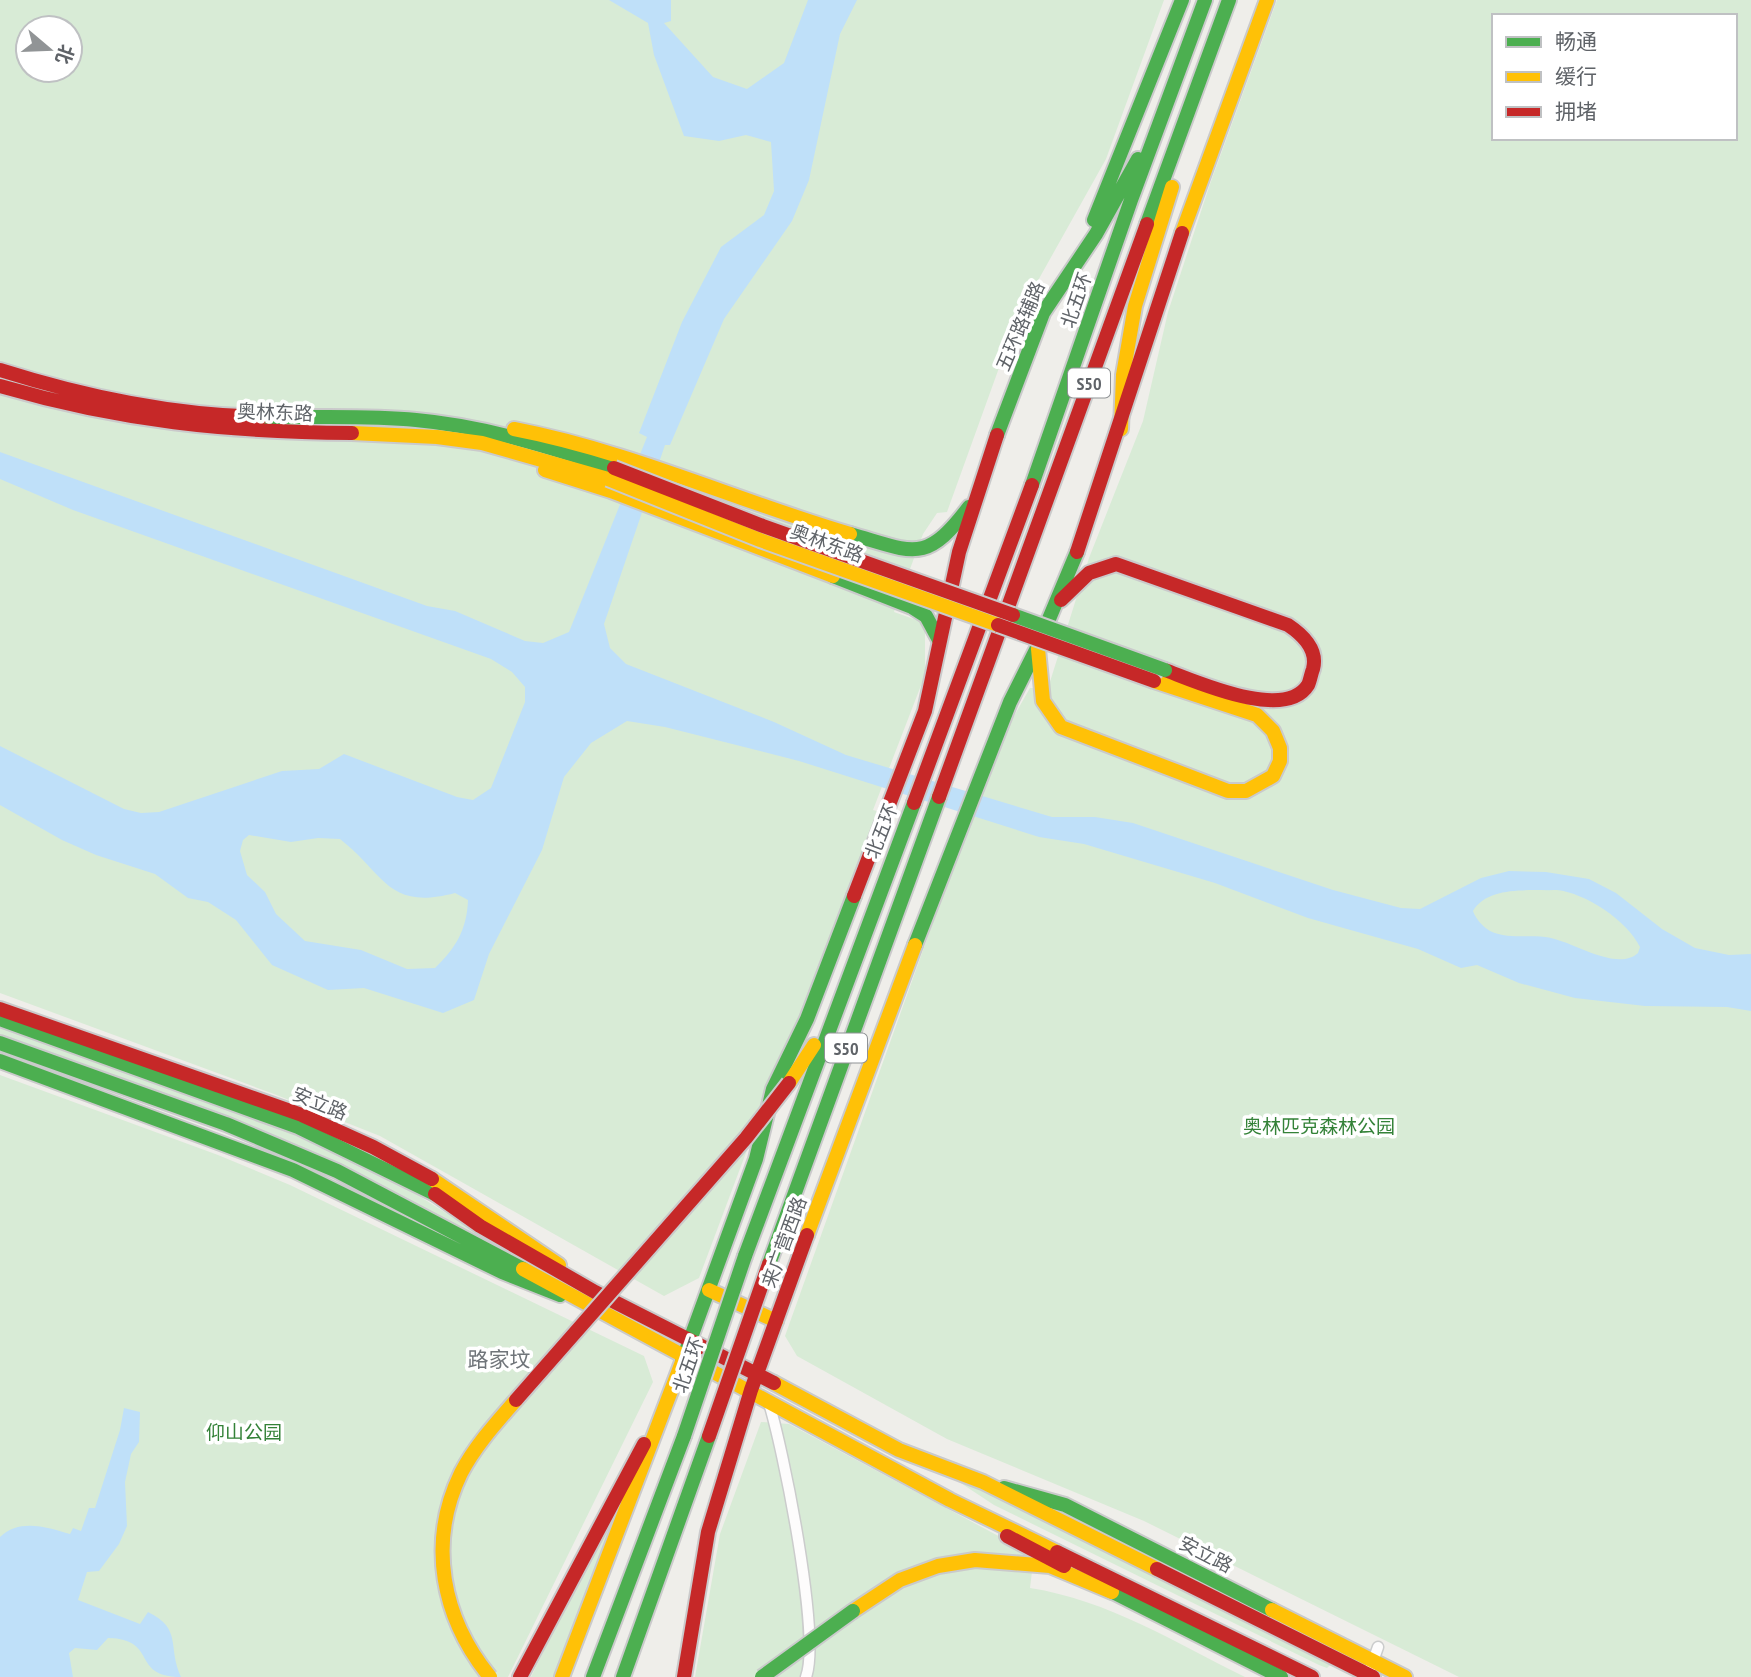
<svg xmlns="http://www.w3.org/2000/svg" width="1751" height="1677" font-family="'PT Sans Narrow','Noto Sans SC',sans-serif">
  <style>
    .green { fill: #d8ebd6; fill-rule: evenodd }
    .water { fill: #bfe0f9; fill-rule: evenodd }
    .lines { fill: none; stroke-linecap: round; stroke-linejoin: round }
    .street-casing { stroke: #cbcccc; stroke-width: 13 }
    .fast-casing { stroke: #cacacb; stroke-width: 18 }
    .slow-casing { stroke: #cacacb; stroke-width: 18 }
    .jam-casing { stroke: #cacacb; stroke-width: 18 }
    .street { stroke: #fdfcfc; stroke-width: 10 }
    .fast { stroke: #4caf50; stroke-width: 14 }
    .slow { stroke: #ffc107; stroke-width: 14 }
    .jam { stroke: #c62828; stroke-width: 14 }
    .fast-bridge-casing { stroke: #cacacb; stroke-width: 18; stroke-linecap: butt }
    .slow-bridge-casing { stroke: #cacacb; stroke-width: 18; stroke-linecap: butt }
    .jam-bridge-casing { stroke: #cacacb; stroke-width: 18; stroke-linecap: butt }
    .fast-bridge { stroke: #4caf50; stroke-width: 14 }
    .slow-bridge { stroke: #ffc107; stroke-width: 14 }
    .jam-bridge { stroke: #c62828; stroke-width: 14 }
    .labels { text-anchor: middle; dominant-baseline: central; stroke-width: 7; stroke-linejoin: round; paint-order: stroke }
    .shield { fill: #fff; stroke: #8f9295; stroke-width: 2 }
    .shield-label { font-size: 18px; font-weight: bold; fill: #5f6368 }
    .street-label { font-size: 19px; fill: #5f6368; stroke: #fff }
    .park-label { font-size: 19px; fill: #348238; stroke: #fff }
    .neighbourhood-label { font-size: 21px; fill: #70757a; stroke: #fff }
  </style>
  <rect width="100%" height="100%" fill="#efeeea"/>
  <path class="green" d="M 0,0 L 1164,0 L 1106,159 L 1017,318 L 947,512 L 937,513 L 923,534 L 894,612 L 925,623 L 925,675 L 873,810 L 877,811 L 802,1017 L 762,1110 L 699,1278 L 664,1296 L 380,1136 L 274,1094 L 0,993 ZM 28,28 L 70,28 L 70,70 L 28,70 Z
    M 1277,0 L 1751,0 L 1751,1677 L 1459,1677 L 1144,1521 L 947,1439 L 797,1356 L 785,1336 L 995,749 L 1030,688 L 1048,688 L 1089,558 L 1143,421 L 1168,312 L 1210,184 ZM 1494,16 L 1735,16 L 1735,138 L 1494,138 Z
    M 0,1025 L 300,1136 L 386,1175 L 498,1246 L 497,1248 L 363,1180 L 0,1040 Z
    M 0,1075 L 218,1155 L 290,1185 L 644,1356 L 653,1382 L 508,1677 L 0,1677 Z
    M 761,1422 L 789,1424 L 1034,1555 L 1030,1588 C 1108,1600 1176,1643 1245,1677 L 695,1677 L 720,1534 Z
    M 938,1468 L 1332,1663 L 1327,1668 L 1319,1665 L 994,1505 Z
    M 618,1500 L 623,1502 L 557,1677 L 531,1677 Z"/>
  <path class="water" d="M 609,0 L 671,0 L 671,21 L 664,23 L 713,77 L 747,89 L 784,63 L 808,0 L 857,0 L 840,34 L 809,180 L 792,221 L 724,319 L 670,445 L 665,445 L 604,624 L 610,648 L 626,664 L 774,722 L 846,755 L 1052,817 L 1095,817 L 1133,823 L 1333,890 L 1401,908 L 1420,909 L 1481,878 L 1509,871 L 1546,872 L 1589,879 L 1616,893 L 1662,929 L 1695,948 L 1729,955 L 1751,954 L 1751,1011 L 1727,1007 L 1645,1006 L 1575,998 L 1519,983 L 1477,965 L 1461,968 L 1418,949 L 1308,918 L 1215,883 L 1084,844 L 1039,837 L 799,761 L 665,727 L 627,721 L 591,743 L 564,777 L 542,850 L 489,954 L 474,1000 L 443,1013 L 364,988 L 328,990 L 272,965 L 236,920 L 208,902 L 188,898 L 155,874 L 96,855 L 62,840 L 0,805 L 0,746 L 124,809 L 141,813 L 159,812 L 282,771 L 319,769 L 344,754 L 457,797 L 473,800 L 491,788 L 525,702 L 525,687 L 512,672 L 491,659 L 73,510 L 0,479 L 0,452 L 427,606 L 455,611 L 525,641 L 543,643 L 569,632 L 647,437 L 639,433 L 682,322 L 721,247 L 764,215 L 774,191 L 771,142 L 746,135 L 719,141 L 684,136 L 654,55 L 648,23 ZM 249,835 L 291,842 L 318,838 L 340,839 C 385,874 387,911 455,893 L 468,900 C 467,929 456,948 435,968 L 407,969 L 361,950 L 305,941 L 276,914 L 265,892 L 247,875 L 240,851 L 243,840 ZM 1557,890 C 1585,893 1627,920 1640,947 L 1638,953 C 1616,973 1570,939 1545,937 C 1527,935 1506,939 1490,931 C 1482,926 1476,919 1473,911 C 1488,885 1531,891 1557,890 Z
    M 124,1408 L 140,1412 L 139,1442 L 131,1454 L 125,1482 L 127,1526 L 119,1544 L 99,1571 L 87,1572 L 78,1600 L 140,1624 L 148,1612 C 183,1629 167,1647 181,1677 C 130,1677 159,1639 108,1638 L 97,1650 L 75,1648 L 69,1653 L 73,1677 L 0,1677 L 0,1537 C 19,1518 48,1527 70,1534 L 73,1528 L 81,1531 L 89,1508 L 95,1508 L 120,1430 Z"/>
  <g class="lines">
    <g class="street-casing">
      <path id="street" d="M 768,1400 C 783,1447 821,1636 806,1677
        M 1371,1667 L 1378,1647"/>
    </g>
    <g class="fast-casing">
      <path id="fast" d="M 1094,220 L 1182,0
        M 1147,224 L 1229,0
        M 1041,316 L 1096,234 L 1138,159
        M 261,417 C 313,418 365,415 416,420 C 484,426 550,447 614,468
        M 997,435 L 1045,308
        M 1032,485 L 1131,200 L 1205,0
        M 850,534 C 914,552 925,565 969,507
        M 833,576 L 912,607 L 926,616 L 939,640
        M 915,945 L 1010,702 L 1036,650 L 1077,552
        M 0,1019 L 298,1127 L 435,1194
        M 0,1043 L 226,1124 L 337,1171 L 523,1269
        M 0,1061 L 293,1170 L 502,1272 L 560,1295
        M 745,1256 L 914,803
        M 769,1264 L 939,797
        M 682,1362 L 756,1159 L 773,1089 L 807,1019 L 854,896
        M 1004,1488 L 1065,1505 L 1272,1610
        M 1103,1587 L 1281,1677
        M 593,1677 L 684,1436
        M 623,1677 L 709,1436"/>
    </g>
    <g class="slow-casing">
      <path id="slow" d="M 1182,233 L 1267,0
        M 514,429 C 629,451 738,501 850,534
        M 1121,429 L 1123,375 L 1135,306 L 1172,187
        M 352,433 L 437,437 L 482,443 L 608,479
        M 545,470 L 611,491 L 833,576
        M 1038,649 L 1043,701 L 1061,727 L 1228,791 L 1246,791 L 1273,776 L 1280,761 L 1280,748 L 1273,731 L 1257,715 L 1154,681
        M 789,1083 L 814,1045
        M 432,1179 L 559,1265
        M 807,1235 L 915,945
        M 523,1269 L 950,1500 L 1057,1552
        M 709,1290 L 776,1321
        M 774,1383 L 899,1450 L 983,1482 L 1157,1569
        M 1272,1610 L 1405,1677
        M 853,1611 L 900,1580 L 938,1566 L 975,1560 L 1050,1566 L 1112,1592
        M 562,1677 L 682,1362"/>
    </g>
    <g class="jam-casing">
      <path id="jam" d="M 0,370 C 85,397 172,415 261,417
        M 0,386 C 119,421 228,432 352,433
        M 1077,552 L 1182,233
        M 1061,600 L 1089,573 L 1116,564 L 1288,625 C 1303,635 1318,650 1313,669 C 1311,674 1310,681 1308,685 C 1285,722 1195,681 1165,670
        M 939,797 L 1147,224
        M 914,803 L 1032,485
        M 854,896 L 925,711 L 959,552 L 997,435
        M 0,1009 L 302,1115 L 373,1147 L 432,1179
        M 435,1194 L 480,1226 L 595,1292 L 774,1383
        M 1007,1536 L 1064,1566
        M 1057,1552 L 1312,1677
        M 1157,1569 L 1373,1677
        M 520,1677 L 644,1444
        M 684,1677 L 708,1532 L 751,1390 L 807,1235"/>
    </g>
    <use href="#street" class="street"/>
    <use href="#fast" class="fast"/>
    <use href="#slow" class="slow"/>
    <use href="#jam" class="jam"/>
    <g class="fast-bridge-casing">
      <path id="fast-bridge" d="M 1013,615 L 1165,670
        M 684,1436 L 745,1256
        M 762,1677 L 853,1611"/>
    </g>
    <g class="slow-bridge-casing">
      <path id="slow-bridge" d="M 608,479 L 760,540 L 998,625
        M 490,1677 C 442,1618 427,1543 461,1473 C 475,1446 496,1423 516,1400"/>
    </g>
    <g class="jam-bridge-casing">
      <path id="jam-bridge" d="M 614,468 L 763,526 L 1013,615
        M 998,625 L 1154,681
        M 516,1400 L 746,1138 L 789,1083
        M 709,1436 L 769,1264"/>
    </g>
    <use href="#fast-bridge" class="fast-bridge"/>
    <use href="#slow-bridge" class="slow-bridge"/>
    <use href="#jam-bridge" class="jam-bridge"/>
  </g>
  <g class="labels">
    <g class="shield">
      <rect x="1068" y="368.5" width="42" height="29" rx="5"/>
      <rect x="825" y="1033.5" width="42" height="29" rx="5"/>
    </g>
    <g class="shield-label">
      <text x="1089" y="383">S50</text>
      <text x="846" y="1048">S50</text>
    </g>
    <g class="street-label">
      <text transform="translate(1076 300) rotate(-71)">北五环</text>
      <text transform="translate(1020 326) rotate(-67)">五环路辅路</text>
      <text transform="translate(275 412) rotate(2)">奥林东路</text>
      <text transform="translate(827 543) rotate(20)">奥林东路</text>
      <text transform="translate(881 831) rotate(-69)">北五环</text>
      <text transform="translate(320 1103) rotate(22)">安立路</text>
      <text transform="translate(784 1242) rotate(-70)">来广营西路</text>
      <text transform="translate(688 1365) rotate(-71)">北五环</text>
      <text transform="translate(1206 1554) rotate(27)">安立路</text>
    </g>
    <g class="park-label">
      <text x="1319" y="1126">奥林匹克森林公园</text>
      <text x="244" y="1432">仰山公园</text>
    </g>
    <g class="neighbourhood-label">
      <text x="499" y="1359">路家坟</text>
    </g>
  </g>
  <rect x="1492" y="14" width="245" height="126" fill="#ffffff" stroke="#bfc1c3" stroke-width="2"/>
  <rect x="1506" y="37" width="35" height="10" fill="#4caf50" stroke="#bfc1c3" stroke-width="2"/>
  <text x="1555" y="49" font-size="21" fill="#5f6368">畅通</text>
  <rect x="1506" y="72" width="35" height="10" fill="#ffc107" stroke="#bfc1c3" stroke-width="2"/>
  <text x="1555" y="84" font-size="21" fill="#5f6368">缓行</text>
  <rect x="1506" y="107" width="35" height="10" fill="#c62828" stroke="#bfc1c3" stroke-width="2"/>
  <text x="1555" y="119" font-size="21" fill="#5f6368">拥堵</text>
  <g transform="translate(49 49) rotate(109)"><circle r="33" fill="#ffffff" stroke="#bfc1c3" stroke-width="2"/>
  <path d="M0-5L12 26L0 18L-12 26Z" fill="#919496"/>
  <text y="-10" font-size="19" font-weight="bold" text-anchor="middle" fill="#5f6368">北</text>
  </g>
</svg>
